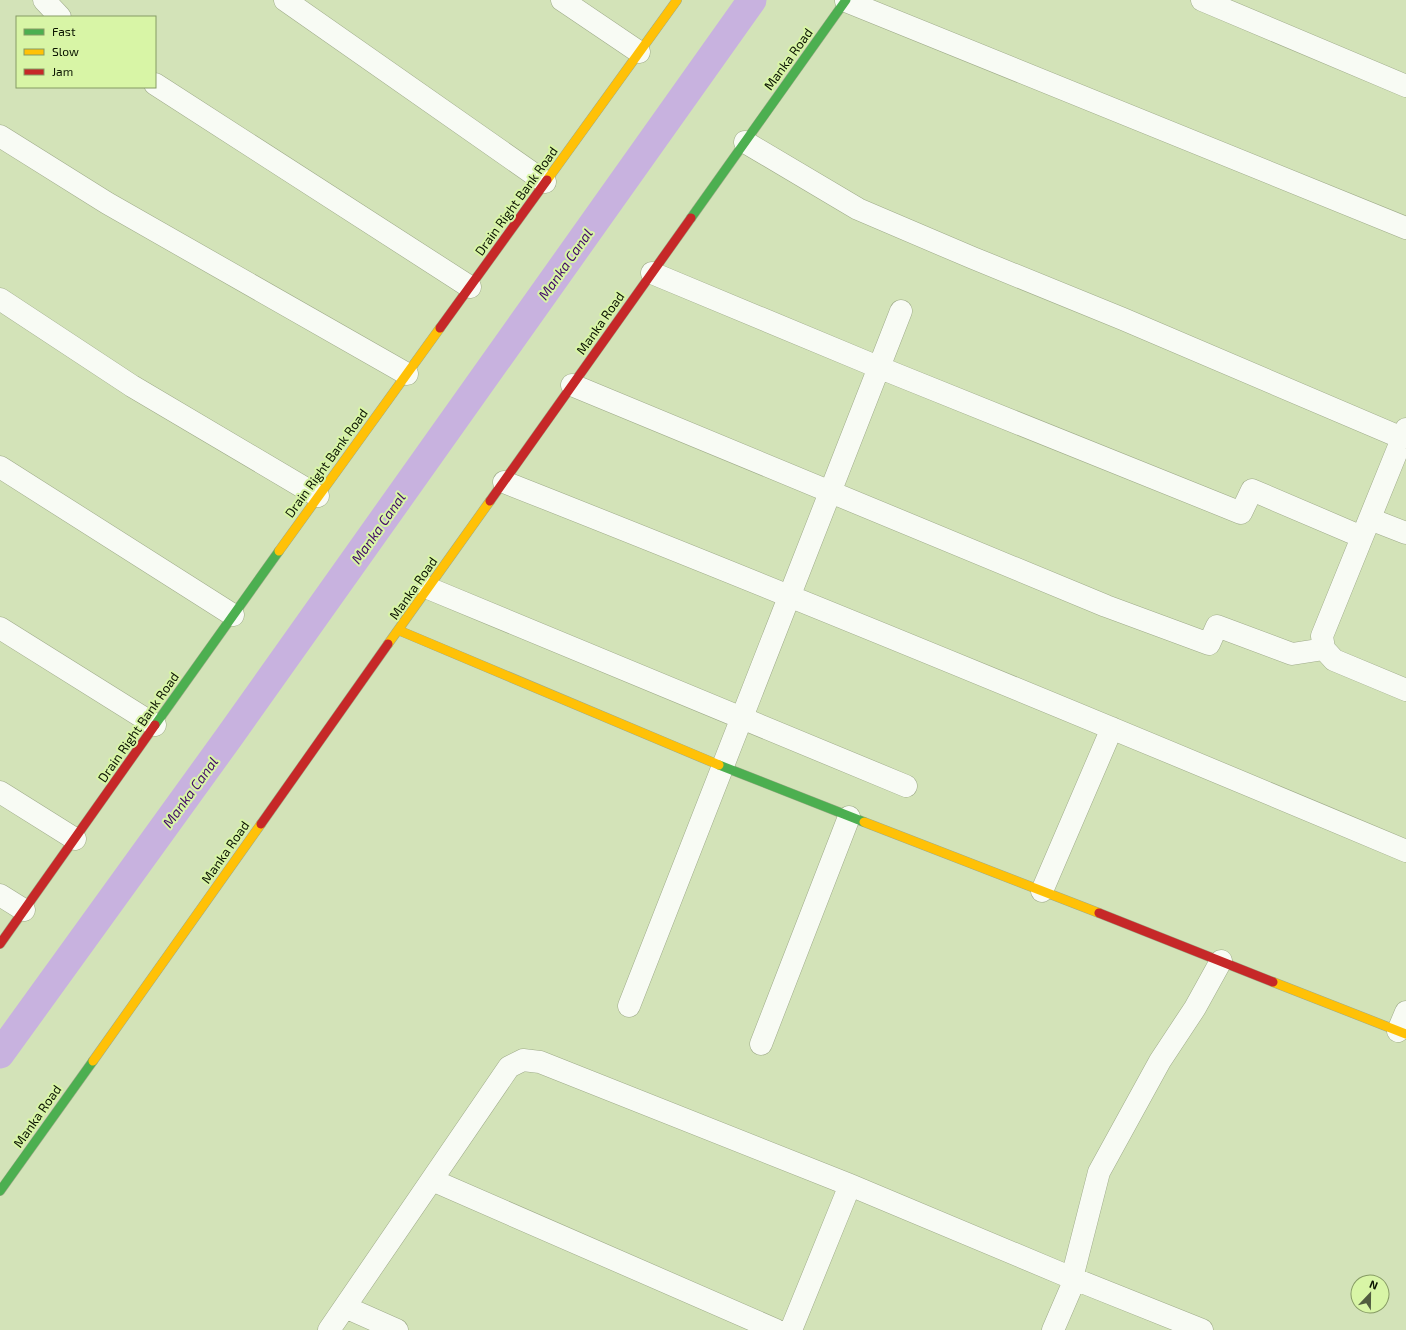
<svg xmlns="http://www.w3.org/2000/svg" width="1406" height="1330" font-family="'Exo 2',sans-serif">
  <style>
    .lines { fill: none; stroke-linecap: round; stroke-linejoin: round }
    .canal { stroke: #c8b2df; stroke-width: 29 }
    .street-casing { stroke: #9fab8a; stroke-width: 23 }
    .fast-casing { stroke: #9fab8a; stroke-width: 10 }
    .slow-casing { stroke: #9fab8a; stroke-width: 10 }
    .jam-casing { stroke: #9fab8a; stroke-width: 10 }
    .street { stroke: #f8fbf4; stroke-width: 22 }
    .fast { stroke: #4caf50; stroke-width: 9 }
    .slow { stroke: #ffc107; stroke-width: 9 }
    .jam { stroke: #c62828; stroke-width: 9 }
    .labels { text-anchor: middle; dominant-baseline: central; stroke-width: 4; stroke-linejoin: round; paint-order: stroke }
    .street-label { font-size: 13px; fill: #0b1400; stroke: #d8f5a6 }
    .water-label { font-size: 14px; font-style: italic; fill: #410968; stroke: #d8f5a6 }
  </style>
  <rect width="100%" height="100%" fill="#d3e3b8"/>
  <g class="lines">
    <path class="canal" d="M 0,1054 L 229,737 L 752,0"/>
    <g class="street-casing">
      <path id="street" d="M 44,0 L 60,17
        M 285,0 L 545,182
        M 562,0 L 639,52
        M 1202,0 L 1406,86
        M 846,1 L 1406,228
        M 155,84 L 470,287
        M 0,136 L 107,203 L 407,374
        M 745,142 L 858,209 L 973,258 L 1123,319 L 1402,438
        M 652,273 L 878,367 L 1241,513 L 1252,490 L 1362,537
        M 0,299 L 132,386 L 318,496
        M 572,385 L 1106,606 L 1209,644 L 1217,626 L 1292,654 L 1324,649
        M 1406,429 L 1322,636 L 1324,649 L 1334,660 L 1406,690
        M 0,467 L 233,615
        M 504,482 C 806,601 1106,725 1406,851
        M 1370,519 L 1406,533
        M 428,588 L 906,786
        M 0,628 L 155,725
        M 0,792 L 75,839
        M 1042,891 L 1112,728
        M 0,895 L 24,910
        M 629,1006 L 901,311
        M 1398,1031 L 1406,1012
        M 761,1044 L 849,817
        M 432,1180 L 776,1330
        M 1072,1278 L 1099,1172 L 1160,1061 L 1195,1008 L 1221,961
        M 345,1307 L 397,1330
        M 329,1330 L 509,1067 L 523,1060 L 540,1062 L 850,1185 L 1072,1278 L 1202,1330
        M 791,1330 L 850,1185
        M 1053,1330 L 1075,1279"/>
    </g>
    <g class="fast-casing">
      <path id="fast" d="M 691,218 L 846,0
        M 155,725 L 279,551
        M 719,765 L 864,822
        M 0,1191 L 93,1061"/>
    </g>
    <g class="slow-casing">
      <path id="slow" d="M 547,180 L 677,0
        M 279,551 L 440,328
        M 398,630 L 719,765
        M 388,644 L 490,501
        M 864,822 L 1099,913
        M 1273,982 L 1406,1034
        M 93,1061 L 261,824"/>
    </g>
    <g class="jam-casing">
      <path id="jam" d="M 440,328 L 547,180
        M 490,501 L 691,218
        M 261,824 L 388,644
        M 1099,913 L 1273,982
        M 0,944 L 155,725"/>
    </g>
    <use href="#street" class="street"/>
    <use href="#fast" class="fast"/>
    <use href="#slow" class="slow"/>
    <use href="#jam" class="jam"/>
  </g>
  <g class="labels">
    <g class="street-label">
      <text transform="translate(788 59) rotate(-54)">Manka Road</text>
      <text transform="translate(516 201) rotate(-54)">Drain Right Bank Road</text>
      <text transform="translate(600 323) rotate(-55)">Manka Road</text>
      <text transform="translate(326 463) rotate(-54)">Drain Right Bank Road</text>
      <text transform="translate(413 588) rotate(-55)">Manka Road</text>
      <text transform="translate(138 727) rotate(-55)">Drain Right Bank Road</text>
      <text transform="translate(225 852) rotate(-55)">Manka Road</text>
      <text transform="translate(37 1116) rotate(-55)">Manka Road</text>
    </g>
    <g class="water-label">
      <text transform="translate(565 264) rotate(-55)">Manka Canal</text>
      <text transform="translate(378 528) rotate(-55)">Manka Canal</text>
      <text transform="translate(190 792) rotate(-54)">Manka Canal</text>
    </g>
  </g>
  <rect x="16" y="16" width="140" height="72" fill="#d8f5a6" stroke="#869b64"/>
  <rect x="24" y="29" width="20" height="6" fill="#4caf50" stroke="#869b64"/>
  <text x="52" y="36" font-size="12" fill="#0b1400">Fast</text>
  <rect x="24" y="49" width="20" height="6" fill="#ffc107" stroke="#869b64"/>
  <text x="52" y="56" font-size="12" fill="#0b1400">Slow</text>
  <rect x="24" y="69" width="20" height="6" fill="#c62828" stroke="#869b64"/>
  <text x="52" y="76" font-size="12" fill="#0b1400">Jam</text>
  <g transform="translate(1370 1294) rotate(22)"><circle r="19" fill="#d8f5a6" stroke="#869b64"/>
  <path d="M0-3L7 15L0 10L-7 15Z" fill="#515c40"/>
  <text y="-6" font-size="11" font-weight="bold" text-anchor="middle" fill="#0b1400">N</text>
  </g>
</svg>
